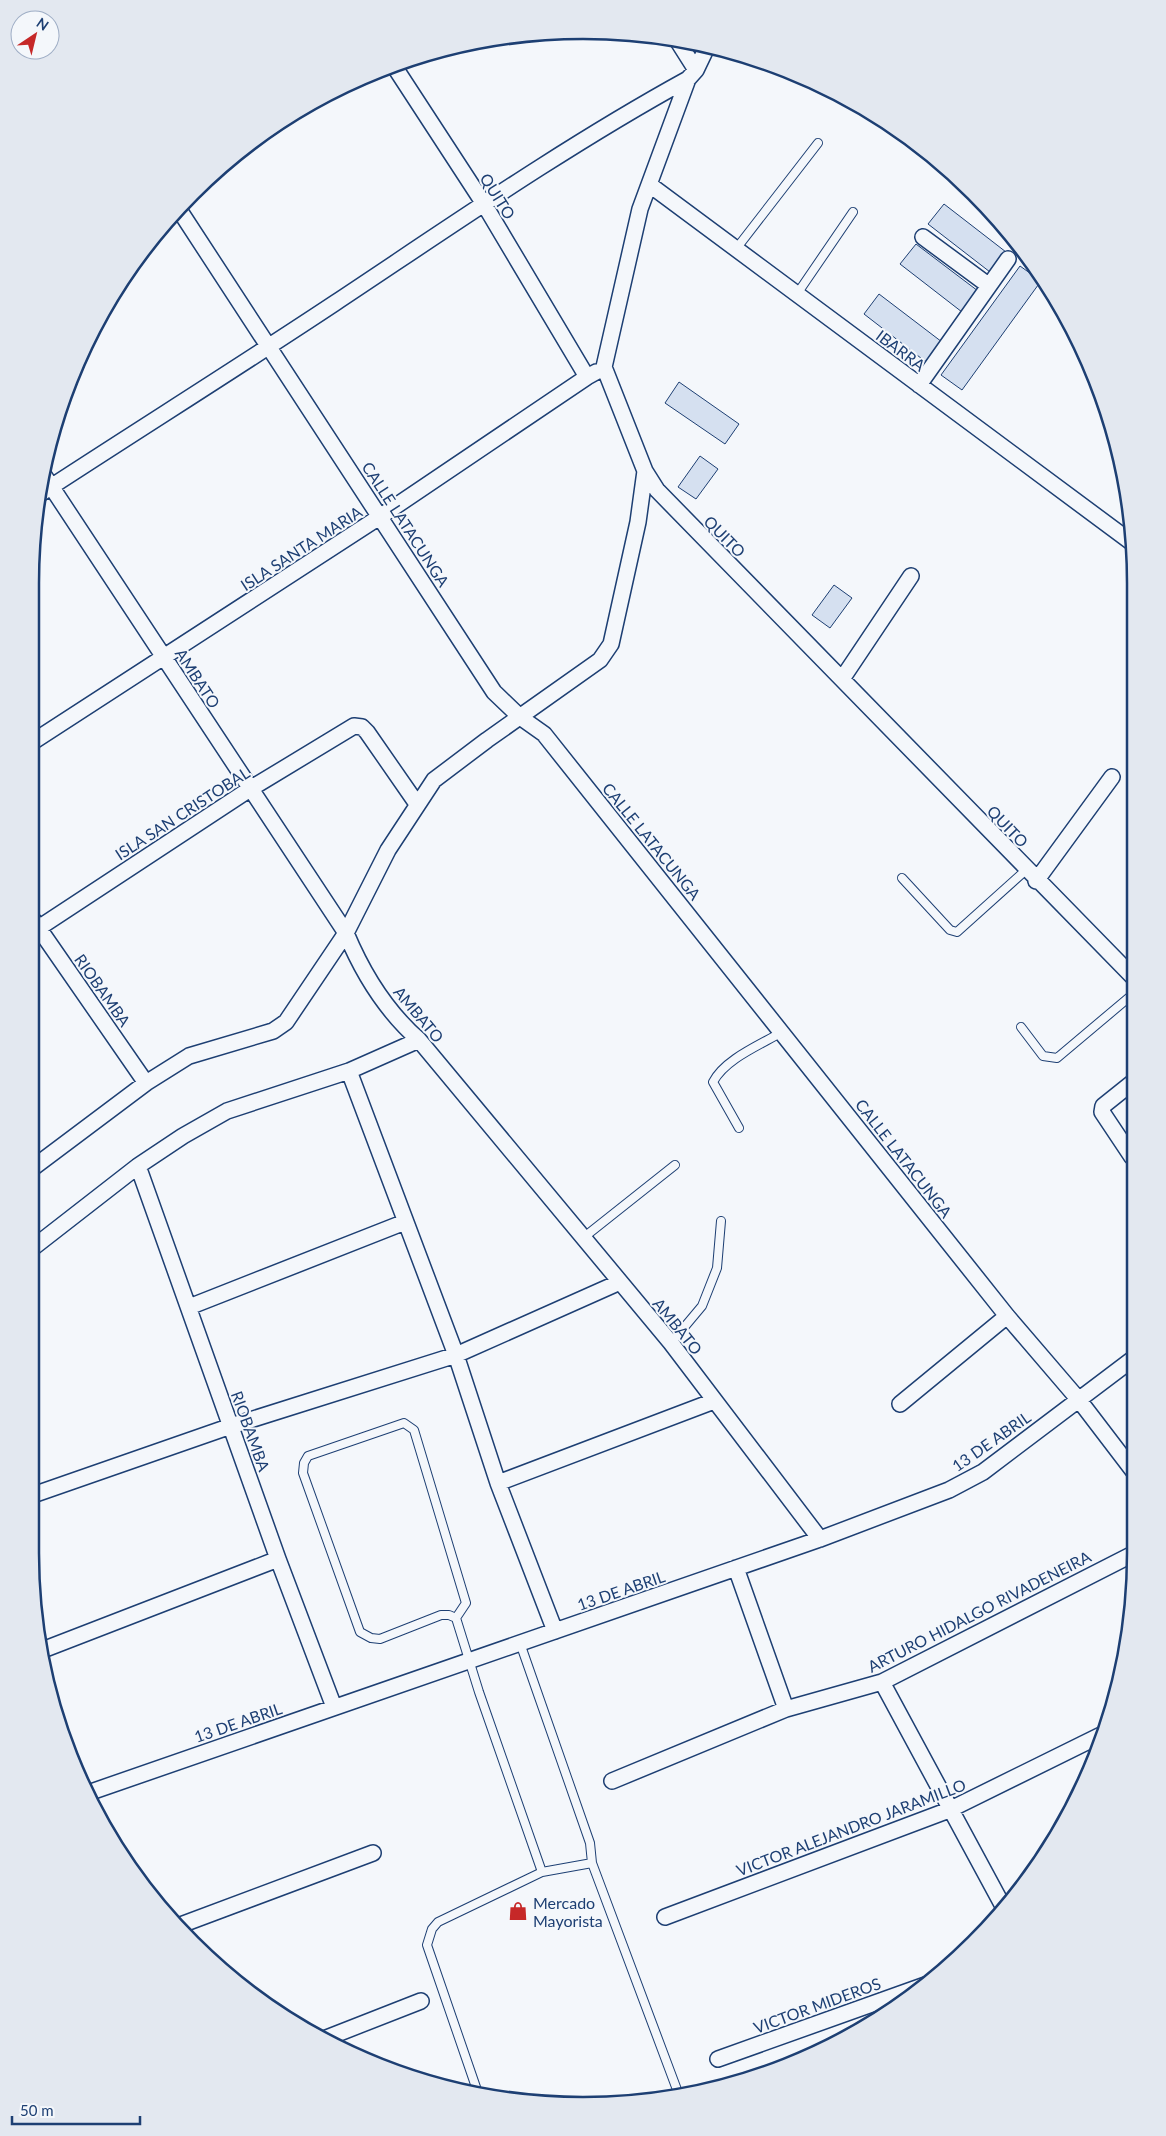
<svg xmlns="http://www.w3.org/2000/svg" width="1166" height="2136" font-family="Lato,sans-serif">
  <style>
    .building { fill: #d5e0f0; stroke: #1d3f73 }
    .lines { fill: none; stroke-linecap: round; stroke-linejoin: round }
    .lane-casing { stroke: #1d3f73; stroke-width: 10 }
    .street-casing { stroke: #1d3f73; stroke-width: 18 }
    .lane { stroke: #f4f7fb; stroke-width: 8 }
    .street { stroke: #f4f7fb; stroke-width: 15 }
    .labels { text-anchor: middle; dominant-baseline: central; stroke-width: 4; stroke-linejoin: round; paint-order: stroke }
    .street-label { font-size: 16px; fill: #1d3f73; stroke: #f4f7fb }
    .poi-label { font-size: 16px; fill: #1d3f73; stroke: #f4f7fb; text-anchor: start }
    .rim { fill: none; stroke: #1d3f73; stroke-width: 2.5 }
  </style>
  <rect width="100%" height="100%" fill="#f4f7fb"/>
  <path class="building" d="M 944,204 L 1006,252 L 990,272 L 928,224 Z
    M 916,244 L 978,291 L 962,312 L 900,264 Z
    M 1020,266 L 1041,281 L 962,390 L 941,375 Z
    M 879,294 L 942,342 L 926,362 L 864,314 Z
    M 679,382 L 739,424 L 725,444 L 665,403 Z
    M 700,456 L 718,469 L 696,499 L 678,487 Z
    M 834,585 L 852,598 L 830,628 L 812,615 Z"/>
  <g class="lines">
    <g class="lane-casing">
      <path id="lane" d="M 736,249 L 818,143
        M 797,294 L 853,212
        M 902,878 L 950,930 L 957,932 L 1026,870
        M 1021,1027 L 1043,1056 L 1057,1058 L 1133,994
        M 739,1128 L 713,1082 C 725,1059 760,1045 782,1032
        M 583,1238 L 675,1165
        M 671,1343 L 702,1306 L 717,1268 L 721,1221
        M 456,1618 L 466,1603 L 414,1430 L 404,1423 L 308,1456 L 304,1463 L 303,1473 L 360,1632 L 371,1638 L 380,1639 L 441,1615 L 449,1615 L 456,1618 L 479,1692 L 542,1872
        M 520,1643 L 590,1843 L 592,1863 L 679,2095
        M 478,2093 L 427,1945 L 432,1929 L 438,1922 L 542,1872 L 592,1863"/>
    </g>
    <g class="street-casing">
      <path id="street" d="M 677,40 L 696,70
        M 394,66 L 484,204 L 587,377 L 596,372
        M 650,185 L 1131,542
        M 178,208 L 494,692 L 520,717 L 544,734 L 1007,1316 L 1079,1400 L 1134,1472
        M 923,237 L 988,285
        M 604,367 L 645,471 L 657,490 L 1133,977
        M 604,367 L 640,209 L 688,79 L 696,70 L 707,47
        M 919,385 L 1008,259
        M 43,474 L 346,933 C 363,974 386,1011 419,1040 L 671,1343 L 820,1539
        M 40,494 C 138,430 237,368 335,303 C 451,226 566,146 688,79
        M 842,679 L 911,576
        M 31,743 L 381,516 L 587,377
        M 1036,881 L 1112,777
        M 31,917 L 146,1083
        M 31,933 L 250,789 L 354,726 L 362,727 L 367,732 L 417,804
        M 349,1071 L 456,1355 L 498,1483 L 555,1631
        M 1132,1157 L 1102,1112 L 1103,1106 L 1133,1082
        M 138,1166 L 278,1559 L 334,1707
        M 30,1170 L 146,1083 L 189,1056 L 273,1031 L 286,1022 L 346,933 L 388,850 L 434,780 L 487,740 L 600,660 L 611,644 L 638,522 L 645,471
        M 30,1250 L 138,1166 L 183,1136 L 227,1111 L 349,1071 L 419,1040
        M 189,1307 L 405,1222
        M 900,1404 L 1007,1316
        M 498,1483 L 714,1401
        M 30,1496 L 231,1426 L 456,1355 L 620,1282
        M 736,1568 L 786,1709
        M 40,1651 L 278,1559
        M 882,1682 L 1004,1908
        M 612,1781 L 786,1709 L 882,1682 L 1135,1553
        M 88,1793 L 820,1539 L 949,1490 L 983,1472 L 1134,1358
        M 665,1917 L 949,1810 L 1101,1735
        M 178,1926 L 373,1853
        M 324,2039 L 421,2001
        M 718,2059 L 928,1984"/>
    </g>
    <use href="#lane" class="lane"/>
    <use href="#street" class="street"/>
  </g>
  <defs>
    <g id="shop-bare" transform="scale(1.5)"><path d="M-5-2.5h2.3a2.7 3.5 0 0 1 5.4 0H5L5.5 6h-11ZM-1.5-2.5h3a1.5 2.3 0 0 0-3 0Z" fill="#c62828" stroke="#f4f7fb" stroke-width="2.5" paint-order="stroke"/></g>
  </defs>
  <g fill-rule="evenodd">
    <use href="#shop-bare" x="518" y="1911"/>
  </g>
  <g class="labels">
    <g class="street-label">
      <text transform="translate(498 196) rotate(58)">QUITO</text>
      <text transform="translate(901 350) rotate(37)">IBARRA</text>
      <text transform="translate(406 524) rotate(57)">CALLE LATACUNGA</text>
      <text transform="translate(725 536) rotate(45)">QUITO</text>
      <text transform="translate(301 548) rotate(-33)">ISLA SANTA MARIA</text>
      <text transform="translate(198 678) rotate(57)">AMBATO</text>
      <text transform="translate(182 813) rotate(-33)">ISLA SAN CRISTOBAL</text>
      <text transform="translate(1008 826) rotate(46)">QUITO</text>
      <text transform="translate(652 841) rotate(51)">CALLE LATACUNGA</text>
      <text transform="translate(103 990) rotate(55)">RIOBAMBA</text>
      <text transform="translate(419 1014) rotate(50)">AMBATO</text>
      <text transform="translate(904 1158) rotate(52)">CALLE LATACUNGA</text>
      <text transform="translate(678 1326) rotate(51)">AMBATO</text>
      <text transform="translate(251 1431) rotate(70)">RIOBAMBA</text>
      <text transform="translate(991 1441) rotate(-35)">13 DE ABRIL</text>
      <text transform="translate(621 1590) rotate(-19)">13 DE ABRIL</text>
      <text transform="translate(979 1611) rotate(-27)">ARTURO HIDALGO RIVADENEIRA</text>
      <text transform="translate(238 1722) rotate(-19)">13 DE ABRIL</text>
      <text transform="translate(851 1827) rotate(-21)">VICTOR ALEJANDRO JARAMILLO</text>
      <text transform="translate(817 2005) rotate(-20)">VICTOR MIDEROS</text>
    </g>
    <g class="poi-label">
      <text x="533" y="1902">Mercado<tspan x="533" dy="18">Mayorista</tspan></text>
    </g>
  </g>
  <path d="M0 0H1166V2136H0ZM583 39H583A544 544 0 0 1 1127 583V1553A544 544 0 0 1 583 2097H583A544 544 0 0 1 39 1553V583A544 544 0 0 1 583 39Z" fill="#e3e8f0" fill-rule="evenodd"/>
  <path class="rim" d="M583 39H583A544 544 0 0 1 1127 583V1553A544 544 0 0 1 583 2097H583A544 544 0 0 1 39 1553V583A544 544 0 0 1 583 39Z"/>
  <g transform="translate(35 35) rotate(35)"><circle r="24" fill="#f4f7fb" stroke="#9eadc5"/>
  <path d="M0-4L9 19L0 12L-9 19Z" fill="#c62828"/>
  <text y="-8" font-size="14" font-weight="bold" text-anchor="middle" fill="#1d3f73">N</text>
  </g>
  <path d="M12 2116v8h128v-8" fill="none" stroke="#1d3f73" stroke-width="2.5"/>
  <text x="20" y="2116" font-size="15" fill="#1d3f73" stroke="#f4f7fb" stroke-width="4" paint-order="stroke">50 m</text>
</svg>
